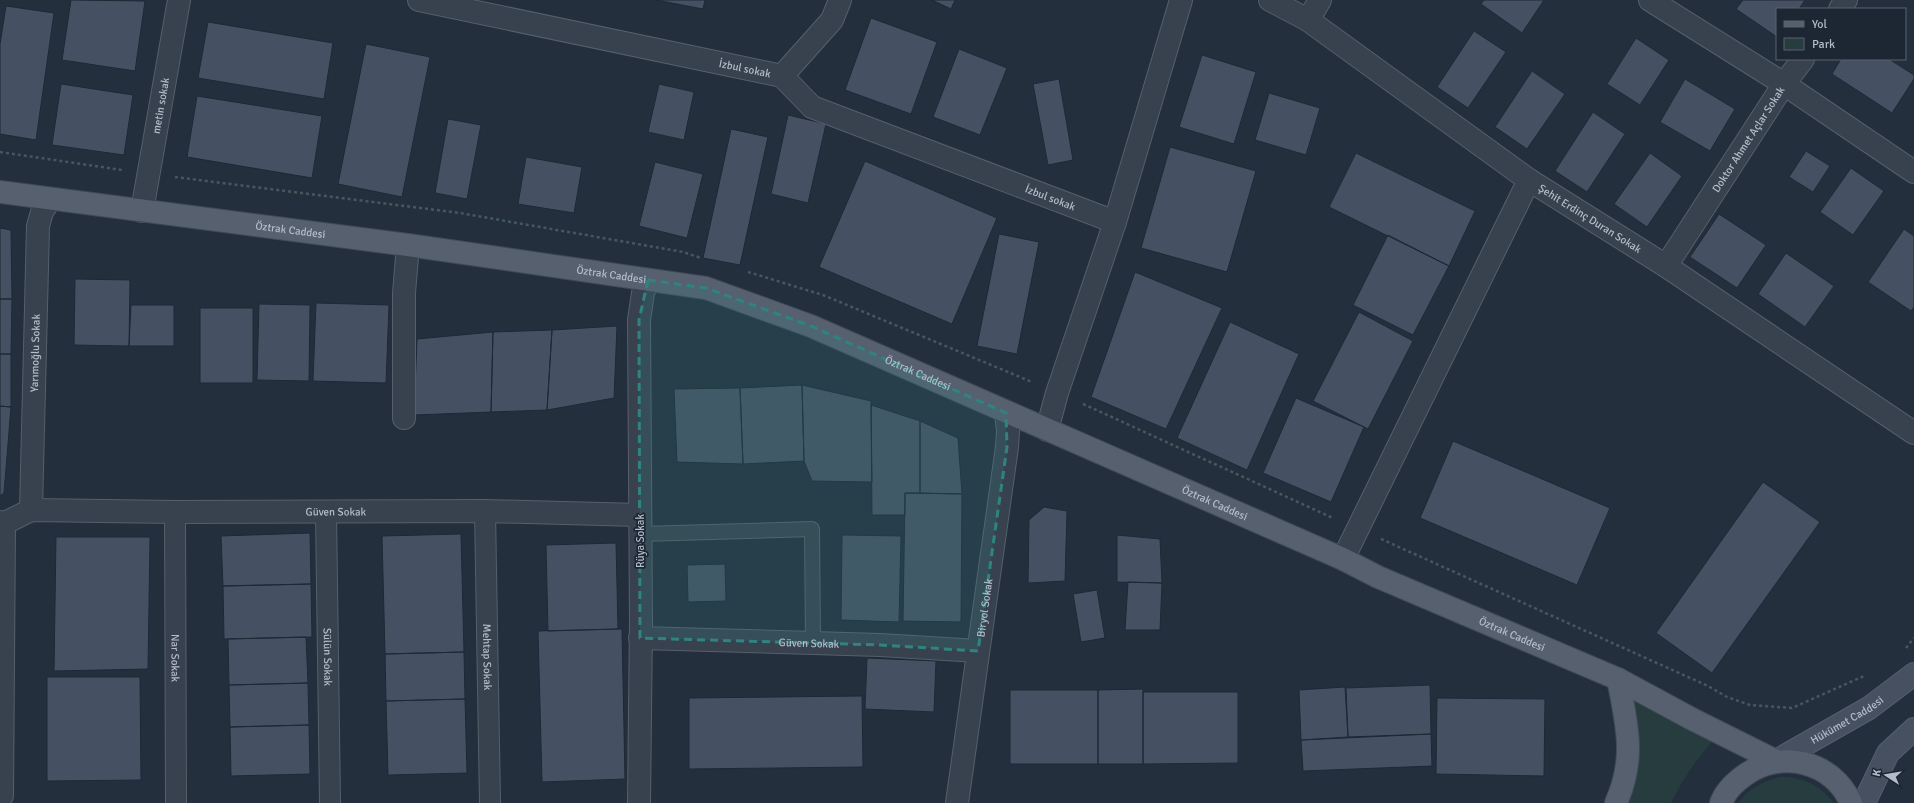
<svg xmlns="http://www.w3.org/2000/svg" width="1914" height="803" font-family="Signika,sans-serif">
  <style>
    .green { fill: #263c3f }
    .building { fill: #455162; stroke: #1f2835 }
    .lines { fill: none; stroke-linecap: round; stroke-linejoin: round }
    .service-casing { stroke: #565f6c; stroke-width: 16 }
    .pedestrian-casing { stroke: #565f6c; stroke-width: 22 }
    .minor-casing { stroke: #565f6c; stroke-width: 24 }
    .secondary-casing { stroke: #565f6c; stroke-width: 24 }
    .primary-casing { stroke: #414a57; stroke-width: 24 }
    .path { stroke: #44595c; stroke-width: 2.5; stroke-dasharray: 3 3; stroke-linecap: butt }
    .service { stroke: #38414e; stroke-width: 14 }
    .pedestrian { stroke: #38414e; stroke-width: 20 }
    .minor { stroke: #38414e; stroke-width: 22 }
    .secondary { stroke: #465061; stroke-width: 22 }
    .primary { stroke: #56606e; stroke-width: 22 }
    .marked { fill: #308480; fill-opacity: 0.2; stroke: #308480; stroke-width: 3; stroke-dasharray: 8 5; stroke-linejoin: round }
    .labels { text-anchor: middle; dominant-baseline: central; stroke-width: 3.5; stroke-linejoin: round; paint-order: stroke }
    .street-label { font-size: 11px; fill: #b4bcc9; stroke: #1d2633 }
  </style>
  <rect width="100%" height="100%" fill="#242f3e"/>
  <path class="green" d="M 1630,699 L 1672,717 L 1713,741 C 1696,760 1682,780 1671,803 L 1626,803 Z
    M 1781,777 C 1803,777 1820,785 1834,803 L 1738,803 C 1750,788 1762,781 1781,777 Z"/>
  <path class="building" d="M 71,0 L 145,1 L 135,71 L 62,60 Z
    M 656,0 L 705,0 L 703,9 Z
    M 932,0 L 955,0 L 951,9 Z
    M 1484,0 L 1544,0 L 1522,33 L 1481,4 Z
    M 1743,0 L 1805,0 L 1799,9 L 1777,9 L 1777,37 L 1736,9 Z
    M 6,6 L 54,13 L 36,140 L 0,134 L 0,44 Z
    M 871,18 L 937,42 L 911,114 L 845,90 Z
    M 208,22 L 333,43 L 324,99 L 198,78 Z
    M 1474,31 L 1506,52 L 1468,108 L 1437,87 Z
    M 1636,38 L 1669,60 L 1640,105 L 1607,84 Z
    M 366,44 L 430,57 L 402,197 L 338,184 Z
    M 959,49 L 1007,68 L 980,135 L 933,117 Z
    M 1202,55 L 1256,72 L 1234,144 L 1179,127 Z
    M 1841,59 L 1889,59 L 1914,75 L 1914,79 L 1892,113 L 1832,74 Z
    M 1532,71 L 1565,94 L 1527,149 L 1495,127 Z
    M 1059,79 L 1073,160 L 1048,165 L 1033,84 Z
    M 1685,79 L 1735,109 L 1710,151 L 1660,122 Z
    M 61,84 L 133,95 L 124,155 L 52,145 Z
    M 659,84 L 694,92 L 684,140 L 648,132 Z
    M 1269,93 L 1320,108 L 1306,155 L 1255,140 Z
    M 197,96 L 322,116 L 312,178 L 187,157 Z
    M 1593,112 L 1625,134 L 1587,192 L 1555,171 Z
    M 788,115 L 826,124 L 808,203 L 771,194 Z
    M 448,119 L 481,125 L 467,199 L 435,193 Z
    M 731,129 L 768,137 L 740,265 L 703,258 Z
    M 1170,147 L 1256,171 L 1227,272 L 1141,248 Z
    M 1806,151 L 1830,166 L 1813,192 L 1789,177 Z
    M 1356,153 L 1475,211 L 1449,266 L 1329,207 Z
    M 1650,153 L 1682,176 L 1647,227 L 1614,204 Z
    M 526,157 L 582,167 L 574,213 L 518,204 Z
    M 865,161 L 997,218 L 952,324 L 819,267 Z
    M 655,162 L 703,174 L 687,238 L 639,226 Z
    M 1851,168 L 1884,191 L 1853,235 L 1820,212 Z
    M 1719,214 L 1766,245 L 1737,288 L 1690,257 Z
    M 0,228 L 11,230 L 12,299 L 0,299 Z
    M 1904,229 L 1914,236 L 1914,307 L 1911,311 L 1868,282 Z
    M 999,234 L 1039,242 L 1017,354 L 977,346 Z
    M 1388,235 L 1449,266 L 1413,335 L 1353,305 Z
    M 1786,253 L 1834,286 L 1805,327 L 1758,294 Z
    M 1135,272 L 1222,308 L 1166,429 L 1091,397 Z
    M 75,279 L 130,280 L 129,346 L 74,345 Z
    M 0,299 L 12,299 L 11,354 L 0,354 Z
    M 316,303 L 389,305 L 386,383 L 313,381 Z
    M 259,304 L 310,305 L 309,381 L 257,380 Z
    M 131,305 L 174,305 L 174,346 L 129,346 Z
    M 200,308 L 253,308 L 253,383 L 200,383 Z
    M 1359,312 L 1413,341 L 1368,429 L 1313,401 Z
    M 1230,322 L 1299,354 L 1247,470 L 1177,438 Z
    M 617,326 L 614,398 L 547,410 L 552,330 Z
    M 552,330 L 547,410 L 491,412 L 493,332 Z
    M 493,332 L 491,412 L 414,415 L 417,339 Z
    M 0,354 L 11,354 L 11,407 L 0,406 Z
    M 802,385 L 804,461 L 743,464 L 740,388 Z
    M 802,385 L 871,401 L 872,482 L 812,481 L 804,461 Z
    M 740,388 L 743,464 L 677,462 L 674,389 Z
    M 1296,398 L 1364,427 L 1331,502 L 1263,473 Z
    M 871,405 L 920,421 L 920,493 L 905,493 L 905,515 L 872,515 Z
    M 0,406 L 11,407 L 4,493 L 0,496 Z
    M 920,421 L 958,438 L 962,494 L 920,493 Z
    M 1453,441 L 1610,508 L 1577,585 L 1420,518 Z
    M 1763,482 L 1820,522 L 1712,673 L 1656,633 Z
    M 905,493 L 962,494 L 961,622 L 903,621 Z
    M 1044,507 L 1067,511 L 1065,581 L 1028,583 L 1029,520 Z
    M 310,533 L 311,584 L 223,586 L 221,536 Z
    M 461,534 L 464,652 L 385,654 L 382,536 Z
    M 842,535 L 901,536 L 899,622 L 841,620 Z
    M 1117,535 L 1160,539 L 1162,583 L 1117,582 Z
    M 56,537 L 150,537 L 148,669 L 54,671 Z
    M 616,543 L 618,629 L 548,631 L 546,545 Z
    M 725,564 L 726,601 L 688,602 L 687,565 Z
    M 1128,582 L 1162,583 L 1160,630 L 1125,630 Z
    M 311,584 L 312,637 L 224,639 L 223,586 Z
    M 1097,590 L 1105,638 L 1081,642 L 1073,594 Z
    M 618,629 L 622,629 L 625,779 L 542,782 L 538,631 Z
    M 306,637 L 308,683 L 229,685 L 228,639 Z
    M 464,652 L 465,699 L 386,701 L 385,654 Z
    M 867,658 L 936,661 L 934,712 L 865,709 Z
    M 47,677 L 140,677 L 141,780 L 47,781 Z
    M 308,683 L 309,725 L 230,727 L 229,685 Z
    M 1430,685 L 1431,734 L 1348,737 L 1346,688 Z
    M 1345,687 L 1348,737 L 1301,740 L 1299,690 Z
    M 1143,689 L 1143,764 L 1098,764 L 1098,690 Z
    M 1010,690 L 1098,690 L 1098,764 L 1010,764 Z
    M 1143,692 L 1238,692 L 1238,763 L 1143,764 Z
    M 862,696 L 863,767 L 689,769 L 689,698 Z
    M 1437,698 L 1545,699 L 1544,776 L 1436,774 Z
    M 465,699 L 467,773 L 388,775 L 386,701 Z
    M 309,725 L 310,774 L 231,776 L 230,727 Z
    M 1431,734 L 1432,766 L 1303,771 L 1301,740 Z"/>
  <g class="lines">
    <g class="service-casing">
      <path id="service" d="M 641,534 L 812,529 L 813,643"/>
    </g>
    <g class="pedestrian-casing">
      <g id="pedestrian">
        <path id="s1" d="M 326,511 L 330,803"/>
        <path id="s2" d="M 485,511 L 490,803"/>
        <path id="s3" d="M 175,512 L 176,803"/>
        <path d="M 3,796 L 5,523"/>
      </g>
    </g>
    <g class="minor-casing">
      <g id="minor">
        <path id="s4" d="M 419,0 L 782,76 L 812,107 L 1115,222"/>
        <path id="s5" d="M 1270,0 L 1308,20 L 1529,180 L 1666,266 L 1914,433"/>
        <path d="M 1650,0 L 1784,84 L 1803,59"/>
        <path d="M 1840,9 L 1846,0"/>
        <path d="M 1308,20 L 1320,0"/>
        <path d="M 782,76 L 832,20 L 840,0"/>
        <path id="s6" d="M 142,211 L 179,0"/>
        <path id="s7" d="M 1666,266 L 1784,84 L 1914,172"/>
        <path d="M 404,418 L 404,293 L 408,245"/>
        <path d="M 1047,430 L 1057,393 L 1115,222 L 1181,0"/>
        <path id="s8" d="M 31,510 L 38,226 L 42,212 L 50,199"/>
        <path id="s9" d="M 0,522 L 5,523 L 31,510 L 175,512 L 485,511 L 640,515"/>
        <path d="M 1343,559 L 1529,180"/>
        <path id="s10" d="M 640,638 L 880,645 L 978,651"/>
        <path d="M 639,803 L 641,622 L 639,320 L 643,293 L 648,280"/>
        <path id="s11" d="M 957,803 L 1007,447 L 1008,431 L 1006,413"/>
      </g>
    </g>
    <g class="secondary-casing">
      <g id="secondary">
        <path id="s12" d="M 1776,761 L 1869,708 L 1914,674"/>
        <path d="M 1864,803 L 1888,753 L 1914,729"/>
      </g>
    </g>
    <g class="primary-casing">
      <g id="primary">
        <path id="s13" d="M 0,192 L 408,245 L 706,288 L 811,326 L 1343,559 L 1378,577 L 1618,679 L 1692,719 L 1776,761"/>
        <path d="M 1616,803 C 1636,758 1627,725 1618,679"/>
        <path d="M 1721,803 C 1725,792 1735,782 1745,775 C 1781,749 1833,761 1851,803"/>
      </g>
    </g>
    <path class="path" d="M 0,152 L 122,170
      M 175,177 L 460,213 L 683,252 L 701,258
      M 748,272 L 823,295 L 1032,382
      M 1083,404 L 1333,518
      M 1381,539 L 1708,686 L 1727,697 L 1750,705 L 1792,708 L 1864,676
      M 1906,648 L 1914,638"/>
    <use href="#service" class="service"/>
    <use href="#pedestrian" class="pedestrian"/>
    <use href="#minor" class="minor"/>
    <use href="#secondary" class="secondary"/>
    <use href="#primary" class="primary"/>
  </g>
  <path class="marked" d="M 648,280 L 706,288 L 811,326 L 1006,413 L 1007,447 L 978,651 L 880,645 L 640,638 L 639,320 Z"/>
  <g class="labels">
    <g class="street-label">
      <text stroke="none"><textPath href="#s4" startOffset="333">İzbul sokak</textPath></text>
      <text stroke="none"><textPath href="#s6" startOffset="107">metin sokak</textPath></text>
      <text stroke="none"><textPath href="#s7" startOffset="151">Doktor Ahmet Açlar Sokak</textPath></text>
      <text stroke="none"><textPath href="#s4" startOffset="669">İzbul sokak</textPath></text>
      <text stroke="none"><textPath href="#s5" startOffset="388">Şehit Erdinç Duran Sokak</textPath></text>
      <text stroke="none"><textPath href="#s13" startOffset="293">Öztrak Caddesi</textPath></text>
      <text stroke="none"><textPath href="#s13" startOffset="617">Öztrak Caddesi</textPath></text>
      <text stroke="none"><textPath href="#s8" startOffset="157">Yarımoğlu Sokak</textPath></text>
      <text stroke="none"><textPath href="#s13" startOffset="941">Öztrak Caddesi</textPath></text>
      <text stroke="none"><textPath href="#s13" startOffset="1265">Öztrak Caddesi</textPath></text>
      <text stroke="none"><textPath href="#s9" startOffset="339">Güven Sokak</textPath></text>
      <text transform="translate(640 541) rotate(-90)">Rüya Sokak</text>
      <text stroke="none"><textPath href="#s11" startOffset="197">Biryol Sokak</textPath></text>
      <text stroke="none"><textPath href="#s13" startOffset="1590">Öztrak Caddesi</textPath></text>
      <text stroke="none"><textPath href="#s10" startOffset="169">Güven Sokak</textPath></text>
      <text stroke="none"><textPath href="#s1" startOffset="146">Sülün Sokak</textPath></text>
      <text stroke="none"><textPath href="#s2" startOffset="146">Mehtap Sokak</textPath></text>
      <text stroke="none"><textPath href="#s3" startOffset="146">Nar Sokak</textPath></text>
      <text stroke="none"><textPath href="#s12" startOffset="82">Hükümet Caddesi</textPath></text>
    </g>
  </g>
  <rect x="1776" y="8" width="130" height="52" fill="#1d2633" stroke="#59626f"/>
  <rect x="1784" y="21" width="20" height="6" fill="#56606e" stroke="#59626f"/>
  <text x="1812" y="28" font-size="12" fill="#b4bcc9">Yol</text>
  <rect x="1784" y="38" width="20" height="12" fill="#263c3f" stroke="#59626f"/>
  <text x="1812" y="48" font-size="12" fill="#b4bcc9">Park</text>
  <g transform="translate(1886 775) rotate(282)" stroke="#1d2633" stroke-width="3" paint-order="stroke">
  <path d="M0-3L7 15L0 10L-7 15Z" fill="#b4bcc9"/>
  <text y="-6" font-size="11" font-weight="bold" text-anchor="middle" fill="#b4bcc9">K</text>
  </g>
</svg>
